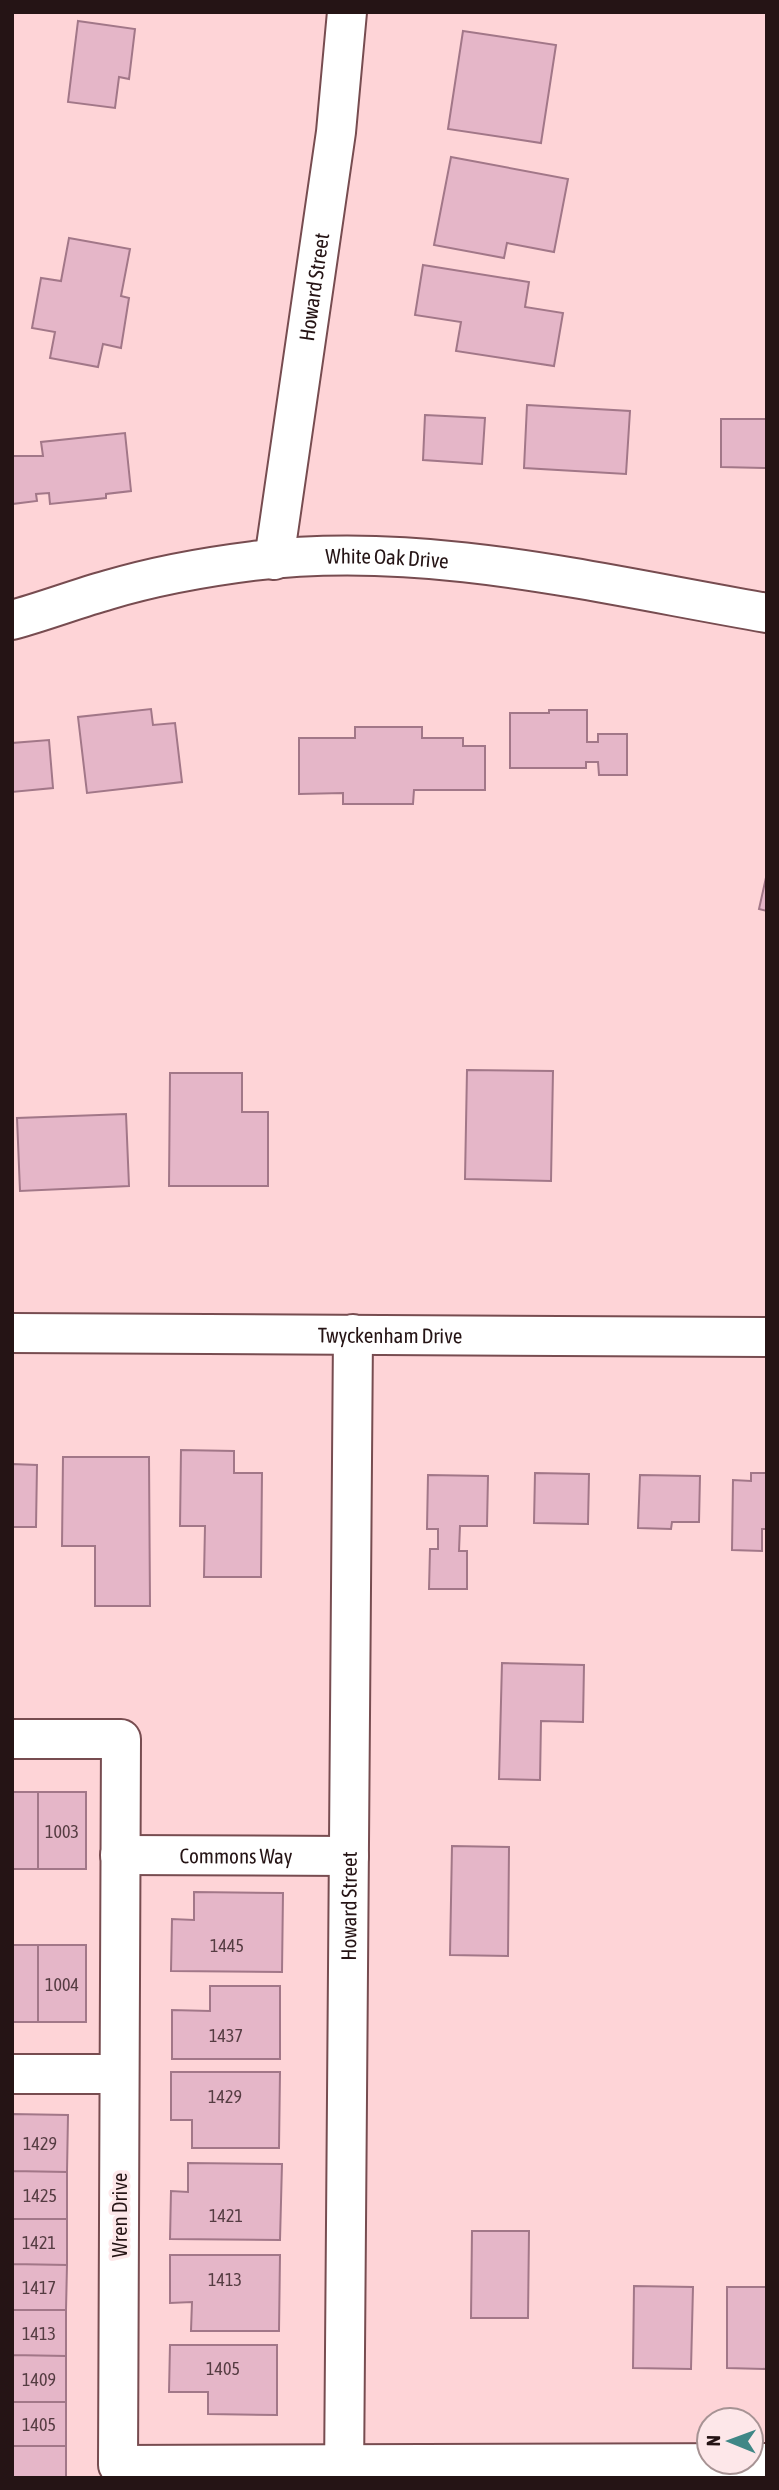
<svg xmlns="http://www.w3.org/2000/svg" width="779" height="2490" font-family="'Asap Condensed',sans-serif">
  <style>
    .building { fill: #e5b6c8; stroke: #a27788; stroke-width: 2 }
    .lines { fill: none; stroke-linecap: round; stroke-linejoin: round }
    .minor-casing { stroke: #774c50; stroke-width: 42 }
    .minor { stroke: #fff; stroke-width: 38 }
    .labels { text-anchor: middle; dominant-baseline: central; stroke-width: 7; stroke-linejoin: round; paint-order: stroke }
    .number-label { font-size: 18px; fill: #553c42 }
    .street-label { font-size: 21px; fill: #251415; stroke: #fde7e9 }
  </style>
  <rect width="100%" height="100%" fill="#fed4d7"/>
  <path class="building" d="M 78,21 L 135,29 L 129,79 L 119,77 L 115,108 L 68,102 Z
    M 463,31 L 556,45 L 541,143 L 448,129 Z
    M 451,157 L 568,179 L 554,252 L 507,243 L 504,258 L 434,245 Z
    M 69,238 L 130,249 L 121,296 L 129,298 L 121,348 L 103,344 L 98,367 L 50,358 L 55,332 L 32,328 L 41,278 L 61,281 Z
    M 423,265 L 529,282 L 525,307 L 563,313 L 554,366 L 456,351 L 461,322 L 415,315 Z
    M 527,405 L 630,411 L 626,474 L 524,468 Z
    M 425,415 L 485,418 L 482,464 L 423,460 Z
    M 721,419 L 767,419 L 767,468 L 721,467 Z
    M 125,433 L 131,491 L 106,494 L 106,498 L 50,504 L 49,493 L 36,494 L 37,501 L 12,504 L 12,456 L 43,456 L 41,442 Z
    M 151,709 L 153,725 L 175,723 L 182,782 L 87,793 L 78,717 Z
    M 549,710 L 587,710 L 587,742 L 598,742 L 598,734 L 627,734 L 627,775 L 599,775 L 598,762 L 586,762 L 586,768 L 510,768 L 510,713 L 549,713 Z
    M 355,727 L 422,727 L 422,738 L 463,738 L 463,746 L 485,746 L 485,790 L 414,790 L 413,804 L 343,804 L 343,793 L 299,794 L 299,738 L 355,738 Z
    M 49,740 L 53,788 L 12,792 L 12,743 Z
    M 767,873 L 767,911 L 759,909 Z
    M 467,1070 L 553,1071 L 551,1181 L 465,1179 Z
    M 170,1073 L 242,1073 L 242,1112 L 268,1112 L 268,1186 L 169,1186 Z
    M 126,1114 L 129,1186 L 20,1191 L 17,1118 Z
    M 181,1450 L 234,1451 L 234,1473 L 262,1473 L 261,1577 L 204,1577 L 205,1526 L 180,1526 Z
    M 63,1457 L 149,1457 L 150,1606 L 95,1606 L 95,1546 L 62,1546 Z
    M 12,1464 L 37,1465 L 36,1527 L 12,1527 Z
    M 535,1473 L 589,1474 L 588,1524 L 534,1523 Z
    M 751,1473 L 767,1473 L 767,1529 L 762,1529 L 762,1551 L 732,1550 L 733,1480 L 751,1481 Z
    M 428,1475 L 488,1476 L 487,1526 L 460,1526 L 459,1551 L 467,1551 L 467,1589 L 429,1589 L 430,1549 L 438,1549 L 438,1529 L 427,1529 Z
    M 640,1475 L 700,1476 L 699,1522 L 672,1522 L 671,1529 L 638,1528 Z
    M 502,1663 L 584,1665 L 583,1722 L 541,1721 L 540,1780 L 499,1779 Z
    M 12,1792 L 38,1792 L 38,1869 L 12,1869 Z
    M 38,1792 L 86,1792 L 86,1869 L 38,1869 Z
    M 452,1846 L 509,1847 L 508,1956 L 450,1955 Z
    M 194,1892 L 283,1893 L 282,1972 L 171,1971 L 172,1919 L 194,1920 Z
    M 12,1945 L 38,1945 L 38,2022 L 12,2022 Z
    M 38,1945 L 86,1945 L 86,2022 L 38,2022 Z
    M 210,1986 L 280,1986 L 280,2059 L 172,2059 L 172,2010 L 210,2011 Z
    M 171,2072 L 280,2072 L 279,2148 L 192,2148 L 192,2120 L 171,2120 Z
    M 12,2114 L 68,2115 L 67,2172 L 12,2171 Z
    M 188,2163 L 282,2164 L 280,2240 L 170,2239 L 171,2191 L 188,2192 Z
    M 12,2171 L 67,2172 L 67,2219 L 12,2219 Z
    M 12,2219 L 67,2219 L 67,2265 L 12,2264 Z
    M 472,2231 L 529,2231 L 528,2318 L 471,2318 Z
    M 170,2255 L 280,2255 L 279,2331 L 191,2331 L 192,2302 L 170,2303 Z
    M 12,2264 L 67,2265 L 66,2310 L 12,2310 Z
    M 634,2286 L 693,2287 L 691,2369 L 633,2368 Z
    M 727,2287 L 767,2287 L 767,2369 L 727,2368 Z
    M 12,2310 L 66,2310 L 66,2356 L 12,2355 Z
    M 170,2345 L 277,2345 L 277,2415 L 208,2414 L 208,2392 L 169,2392 Z
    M 12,2355 L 66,2356 L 66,2402 L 12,2402 Z
    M 12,2402 L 66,2402 L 66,2446 L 12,2446 Z
    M 12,2446 L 66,2446 L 66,2478 L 12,2478 Z"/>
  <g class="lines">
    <g class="minor-casing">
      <g id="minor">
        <path id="s1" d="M 274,560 L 336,132 L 347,12"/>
        <path id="s2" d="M 12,620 C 45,611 76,599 108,590 C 155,576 205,567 253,561 C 426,540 598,584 767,613"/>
        <path id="s3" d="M 12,1333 L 767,1337"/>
        <path d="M 12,1739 L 121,1739 L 118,2465 L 767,2463"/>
        <path id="s4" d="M 120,1855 L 349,1856"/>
        <path d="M 12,2074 L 119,2074"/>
        <path id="s5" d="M 344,2478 L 353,1334"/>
      </g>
    </g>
    <use href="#minor" class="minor"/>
  </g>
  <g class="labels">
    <g class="number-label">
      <text x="62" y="1831">1003</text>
      <text x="227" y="1945">1445</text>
      <text x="62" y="1984">1004</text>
      <text x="226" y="2035">1437</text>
      <text x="225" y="2096">1429</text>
      <text x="40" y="2143">1429</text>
      <text x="40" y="2195">1425</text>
      <text x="226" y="2215">1421</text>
      <text x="39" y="2242">1421</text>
      <text x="225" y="2279">1413</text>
      <text x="39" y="2287">1417</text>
      <text x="39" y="2333">1413</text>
      <text x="223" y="2368">1405</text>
      <text x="39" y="2379">1409</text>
      <text x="39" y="2424">1405</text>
    </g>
    <g class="street-label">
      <text stroke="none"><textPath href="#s1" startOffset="276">Howard Street</textPath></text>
      <text stroke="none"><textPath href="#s2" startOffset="383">White Oak Drive</textPath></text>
      <text stroke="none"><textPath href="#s3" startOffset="378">Twyckenham Drive</textPath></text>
      <text stroke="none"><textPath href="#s4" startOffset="116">Commons Way</textPath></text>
      <text stroke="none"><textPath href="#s5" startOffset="572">Howard Street</textPath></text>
      <text transform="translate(119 2215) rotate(-90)">Wren Drive</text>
    </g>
  </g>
  <rect width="779" height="2490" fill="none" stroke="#251415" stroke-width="28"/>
  <g transform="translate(730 2441) rotate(271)"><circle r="33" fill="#fde7e9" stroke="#a79394" stroke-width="2"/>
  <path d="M0-5L12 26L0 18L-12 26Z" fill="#3f8786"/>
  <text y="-10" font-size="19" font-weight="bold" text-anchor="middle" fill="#251415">N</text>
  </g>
</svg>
